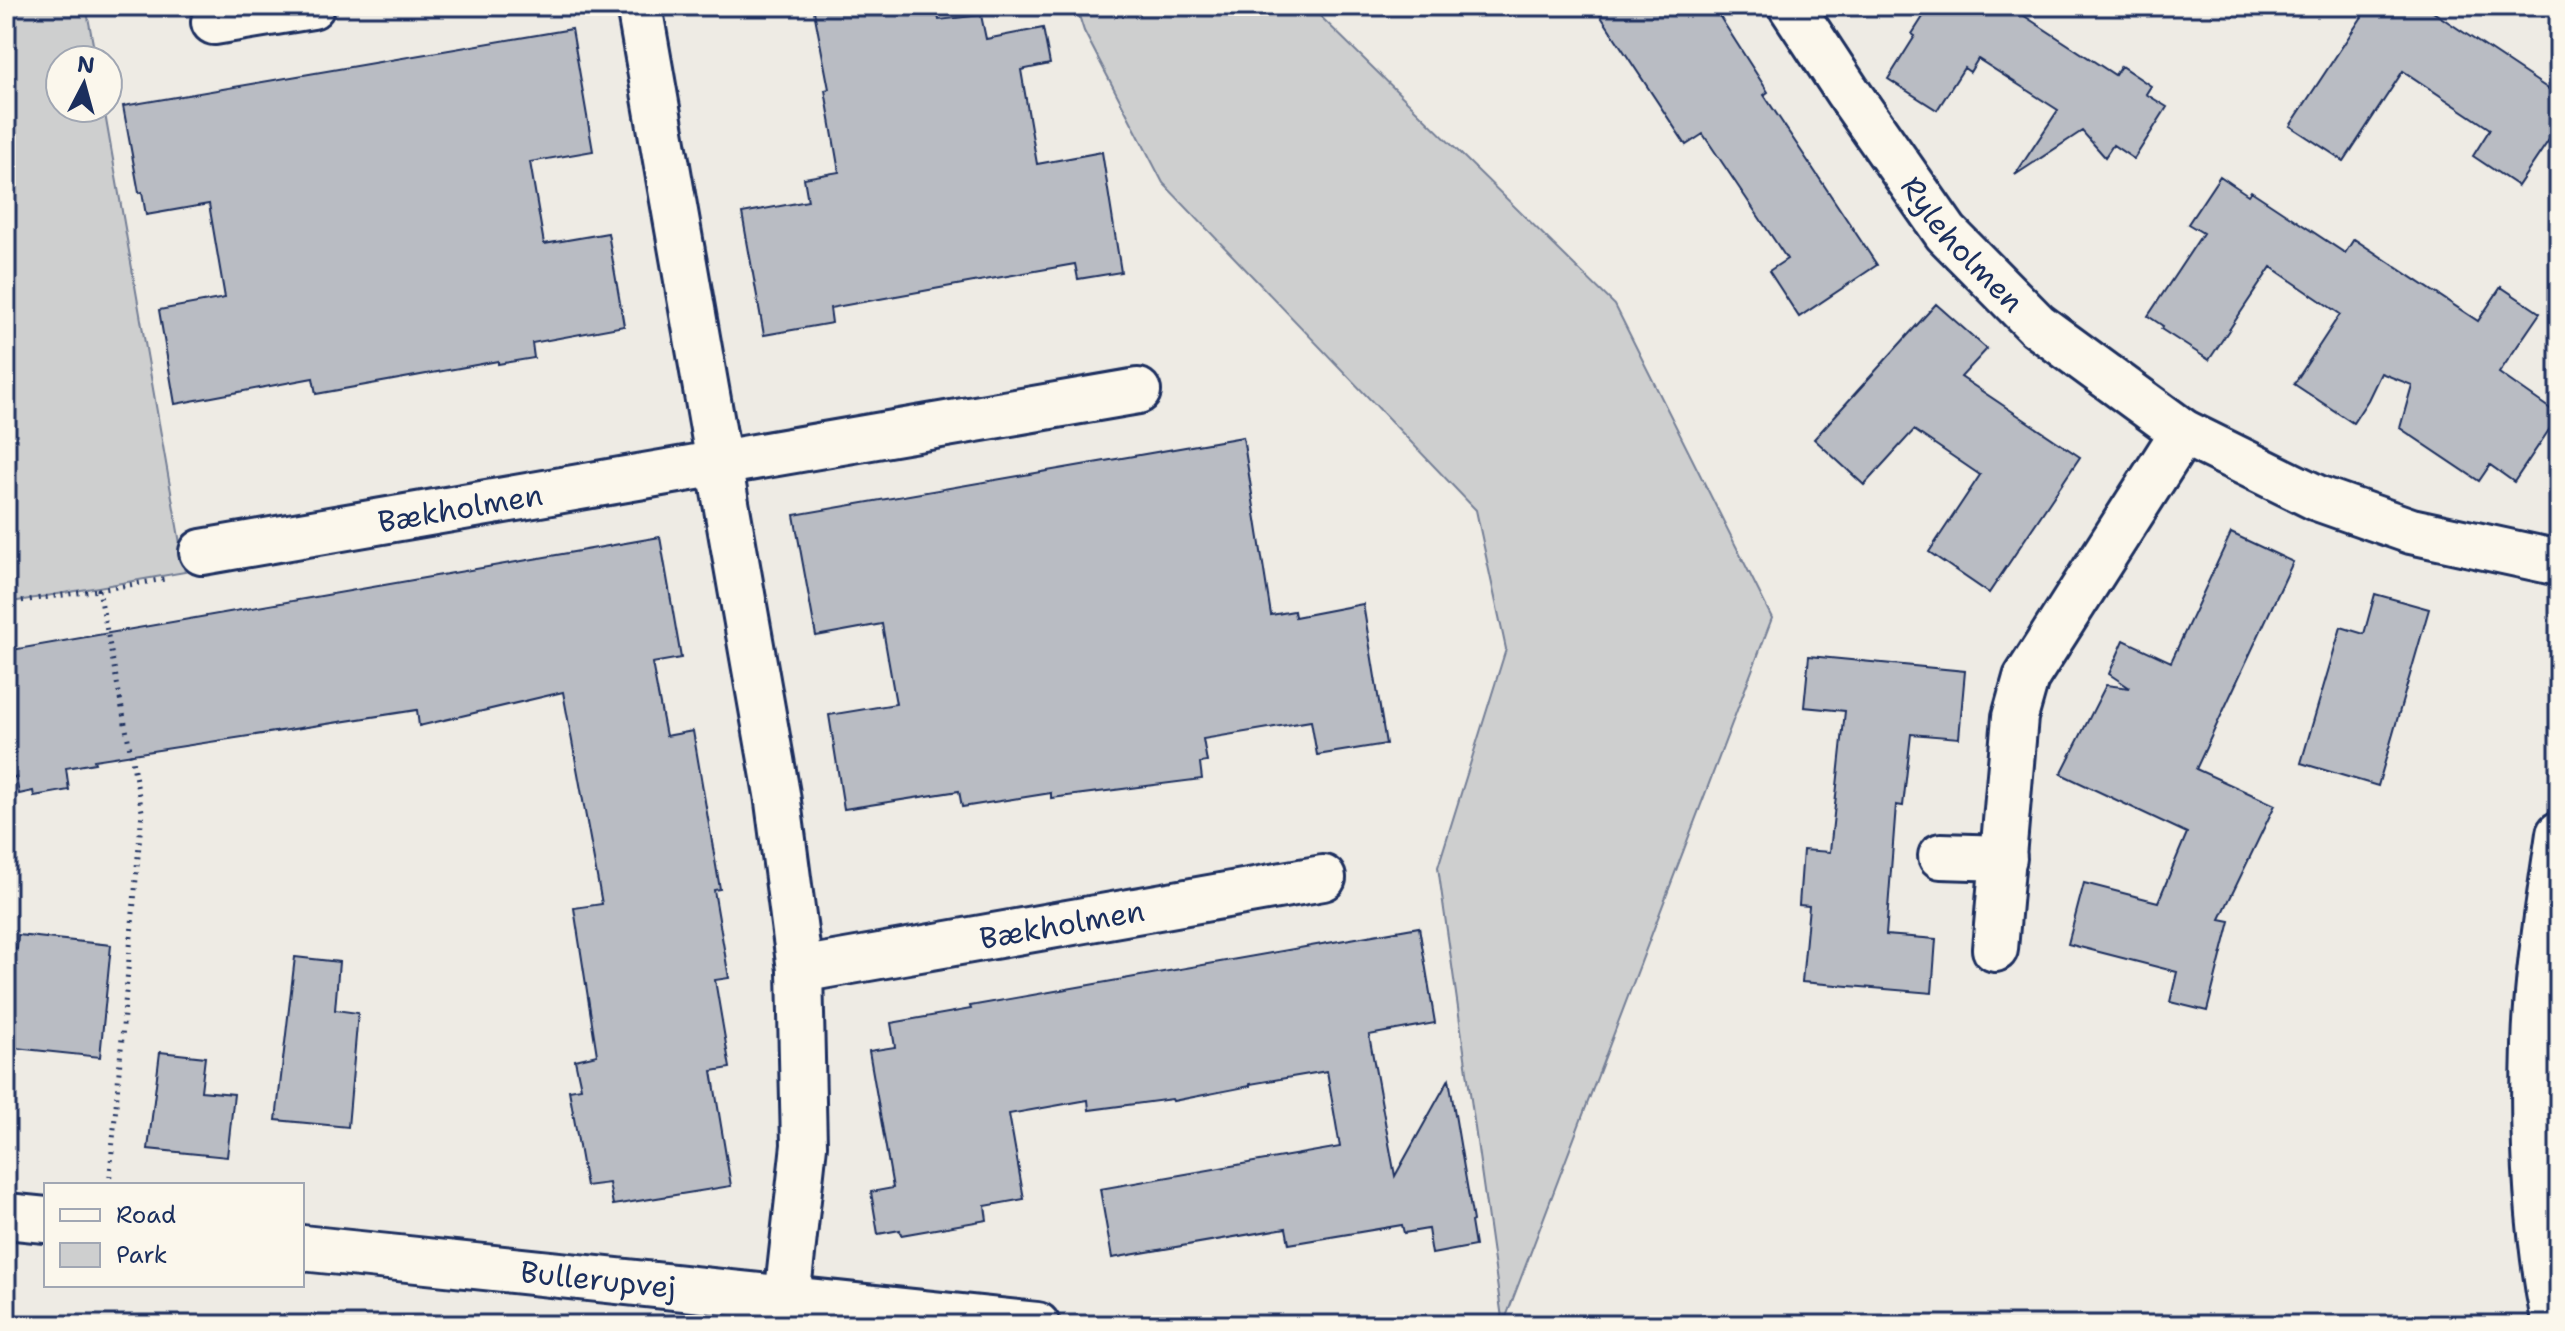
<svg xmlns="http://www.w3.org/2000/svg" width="2565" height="1331" font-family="'Shantell Sans',sans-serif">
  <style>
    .green { fill: #cecfcf; stroke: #747f96; stroke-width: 2 }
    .building { fill: #b9bcc3; stroke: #1b2f5e; stroke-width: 2 }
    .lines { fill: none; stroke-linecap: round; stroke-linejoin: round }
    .minor-casing { stroke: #1b2f5e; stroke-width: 50 }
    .path { stroke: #1b2f5e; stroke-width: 5; stroke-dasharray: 2 6; stroke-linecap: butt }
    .minor { stroke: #fbf7ec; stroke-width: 44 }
    .labels { text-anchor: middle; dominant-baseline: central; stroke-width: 8; stroke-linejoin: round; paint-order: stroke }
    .street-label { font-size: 30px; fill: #1b2f5e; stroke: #fbf7ec }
  </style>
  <rect width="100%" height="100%" fill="#eeebe4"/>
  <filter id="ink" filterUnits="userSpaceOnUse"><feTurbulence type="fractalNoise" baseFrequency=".0125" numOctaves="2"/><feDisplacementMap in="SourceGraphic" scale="16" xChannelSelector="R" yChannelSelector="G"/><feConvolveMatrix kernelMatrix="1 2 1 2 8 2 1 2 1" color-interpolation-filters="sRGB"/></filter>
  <g filter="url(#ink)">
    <path class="green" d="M 6,6 L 86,6 L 96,60 L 60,60 L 60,108 L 104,108 L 185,572 L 6,603 Z
      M 1076,6 L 1310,6 L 1615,305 L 1772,618 L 1503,1325 L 1438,867 L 1506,649 L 1476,510 L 1163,183 L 1084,31 Z"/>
    <path class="building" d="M 813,6 L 936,6 L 939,20 L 981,15 L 986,39 L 1043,28 L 1050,64 L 1021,70 L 1037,164 L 1102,152 L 1121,272 L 1078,279 L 1075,264 L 940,288 L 830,308 L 832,323 L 764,335 L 742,213 L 808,201 L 804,178 L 839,172 L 825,90 L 829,89 Z
      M 1594,6 L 1713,6 L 1768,92 L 1764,95 L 1877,265 L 1799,317 L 1769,271 L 1787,259 L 1703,134 L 1686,145 Z
      M 1930,6 L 2009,6 L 2115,75 L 2121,66 L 2151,86 L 2146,94 L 2167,107 L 2134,159 L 2113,145 L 2105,157 L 2082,131 L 2015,175 L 2058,110 L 1978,59 L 1970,72 L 1964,68 L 1937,110 L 1888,79 L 1915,36 L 1912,34 Z
      M 2369,6 L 2424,6 L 2559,96 L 2559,125 L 2518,186 L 2473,156 L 2490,129 L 2403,71 L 2344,161 L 2290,126 Z
      M 572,29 L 593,151 L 530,162 L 544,244 L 608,233 L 624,326 L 532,343 L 534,358 L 498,364 L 498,361 L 316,394 L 313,378 L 175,404 L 159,310 L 225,298 L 209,204 L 146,215 L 142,192 L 139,193 L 123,106 Z
      M 2220,176 L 2248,195 L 2251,191 L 2345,253 L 2354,239 L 2478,321 L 2501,287 L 2540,313 L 2499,373 L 2559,415 L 2514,482 L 2490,465 L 2479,481 L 2400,428 L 2412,385 L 2381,373 L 2368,400 L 2353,423 L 2294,384 L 2340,314 L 2271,267 L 2209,360 L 2161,329 L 2163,326 L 2148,316 L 2203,233 L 2188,224 Z
      M 1936,304 L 1987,349 L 1961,377 L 2080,457 L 1989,593 L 1929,552 L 1980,475 L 1914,430 L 1864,485 L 1814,439 Z
      M 1243,437 L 1271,615 L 1294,611 L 1295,617 L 1363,604 L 1386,744 L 1317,755 L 1311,721 L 1203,739 L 1207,762 L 1200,763 L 1202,779 L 1051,798 L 1051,793 L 962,807 L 959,791 L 844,809 L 829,715 L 896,704 L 882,624 L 816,636 L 794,515 Z
      M 2231,533 L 2293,562 L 2196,769 L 2275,805 L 2220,919 L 2230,921 L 2207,1011 L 2170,1002 L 2177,972 L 2068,944 L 2084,883 L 2158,902 L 2187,833 L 2061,774 L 2106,685 L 2130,688 L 2109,674 L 2124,640 L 2171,662 Z
      M 660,537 L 681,658 L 652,663 L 666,736 L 693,731 L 720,889 L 714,890 L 729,978 L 715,980 L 730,1068 L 712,1071 L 731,1186 L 613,1205 L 609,1183 L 586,1186 L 569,1090 L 581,1088 L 575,1060 L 597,1055 L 574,908 L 602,904 L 563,692 L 419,726 L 417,710 L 94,760 L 95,763 L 66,768 L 69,790 L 34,796 L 33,791 L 19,794 L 16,777 L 6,779 L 6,651 Z
      M 2375,594 L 2429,609 L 2378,786 L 2301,763 L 2341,627 L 2364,634 Z
      M 1809,656 L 1965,671 L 1959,738 L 1911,734 L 1903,806 L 1896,805 L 1886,935 L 1936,939 L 1932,993 L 1802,982 L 1809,906 L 1799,905 L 1803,850 L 1830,852 L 1845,711 L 1804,707 Z
      M 1419,927 L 1435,1023 L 1369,1035 L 1395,1176 L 1449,1079 L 1473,1221 L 1471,1222 L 1475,1246 L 1432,1254 L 1428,1229 L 1404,1233 L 1402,1225 L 1289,1244 L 1286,1228 L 1112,1258 L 1100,1189 L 1340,1147 L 1327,1071 L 1250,1084 L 1250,1086 L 1173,1101 L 1172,1099 L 1089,1110 L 1088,1100 L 1009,1114 L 1024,1199 L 985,1206 L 987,1220 L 901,1235 L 900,1230 L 878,1234 L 871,1192 L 893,1188 L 869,1051 L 895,1047 L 891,1023 L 971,1009 L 970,1006 Z
      M 18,935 L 111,945 L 100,1057 L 6,1047 L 6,948 L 17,949 Z
      M 295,957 L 339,962 L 335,1010 L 358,1013 L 348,1127 L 276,1120 Z
      M 160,1052 L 205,1057 L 201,1091 L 234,1094 L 227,1157 L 148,1149 Z"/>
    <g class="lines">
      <g class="minor-casing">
        <g id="minor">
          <path d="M 639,6 L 777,794 L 800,970 L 804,1145 L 787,1299"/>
          <path id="s1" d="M 1791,6 L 1847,91 L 1946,233 L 2037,325 L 2183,432 L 2317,498 L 2411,531 L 2559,563"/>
          <path d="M 214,22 L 312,6"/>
          <path id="s2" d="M 202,552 L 1138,391"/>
          <path d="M 1941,856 L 2004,858"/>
          <path d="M 1995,949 L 2015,717 L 2026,678 L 2183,432"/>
          <path id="s3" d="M 800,970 L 1323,878"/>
          <path d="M 6,1216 L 46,1220"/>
          <path id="s4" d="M 302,1248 L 1037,1325"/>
          <path d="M 2555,1325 C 2537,1237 2532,1136 2535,1046 C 2537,975 2549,904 2559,834"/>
        </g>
      </g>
      <path class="path" d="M 6,603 L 99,590
        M 109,1185 L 142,811 L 99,590 L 165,579"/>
      <use href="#minor" class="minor"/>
    </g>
  </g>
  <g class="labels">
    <g class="street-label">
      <text stroke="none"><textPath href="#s1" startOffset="294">Ryleholmen</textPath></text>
      <text stroke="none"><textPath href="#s2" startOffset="262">Bækholmen</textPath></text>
      <text stroke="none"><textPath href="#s3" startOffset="266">Bækholmen</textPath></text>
      <text stroke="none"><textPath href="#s4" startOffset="298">Bullerupvej</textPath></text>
    </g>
  </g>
  <rect width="2565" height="1331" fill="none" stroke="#fbf7ec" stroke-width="32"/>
  <rect x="16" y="16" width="2533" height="1299" fill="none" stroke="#1b2f5e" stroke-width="3" filter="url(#ink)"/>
  <rect x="44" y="1183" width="260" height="104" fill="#fbf7ec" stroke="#a1a7b3" stroke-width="2"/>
  <rect x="60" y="1209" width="40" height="12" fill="#fbf7ec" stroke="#a1a7b3" stroke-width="2"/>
  <text x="116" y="1223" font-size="24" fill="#1b2f5e">Road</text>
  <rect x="60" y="1243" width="40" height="24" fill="#cecfcf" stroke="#a1a7b3" stroke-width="2"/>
  <text x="116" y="1263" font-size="24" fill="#1b2f5e">Park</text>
  <g transform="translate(84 84) rotate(6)"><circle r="38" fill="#fbf7ec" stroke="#a1a7b3" stroke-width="2"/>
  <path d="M0-6L14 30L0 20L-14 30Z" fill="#1b2f5e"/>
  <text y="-12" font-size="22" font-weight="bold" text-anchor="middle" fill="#1b2f5e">N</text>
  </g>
</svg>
